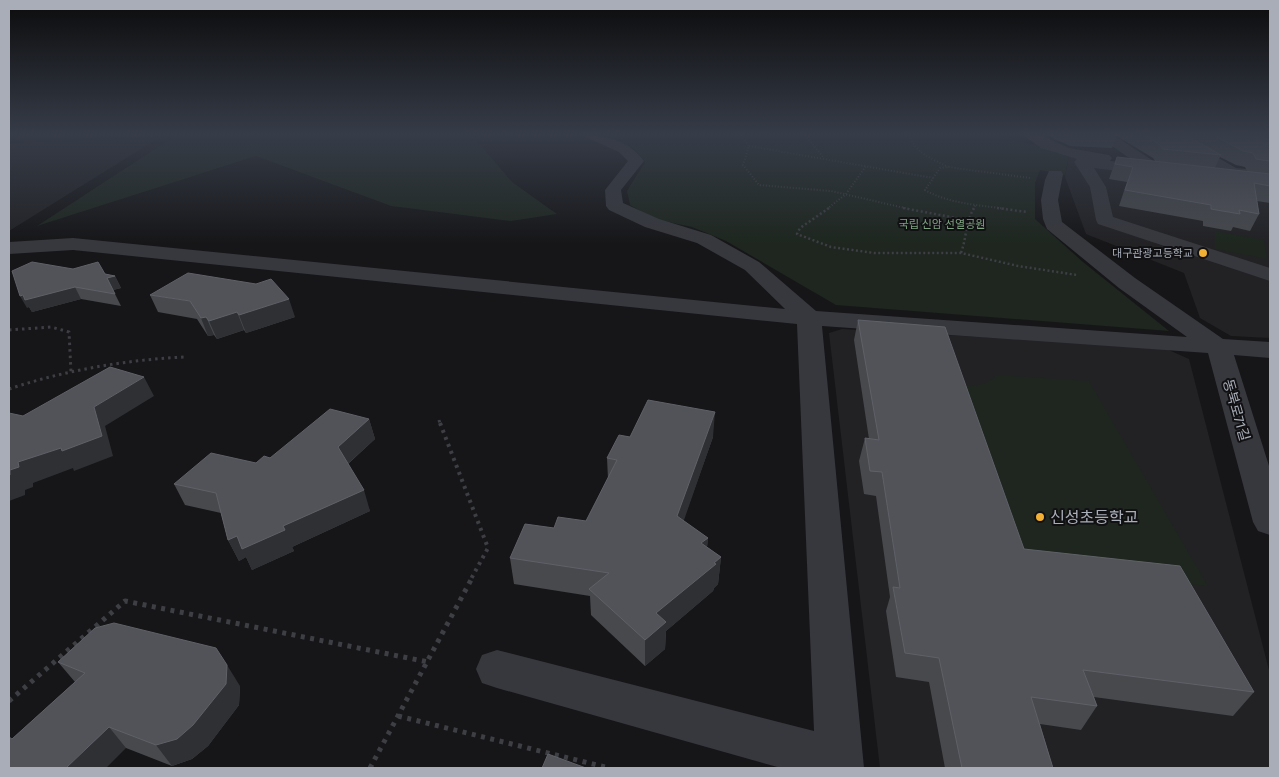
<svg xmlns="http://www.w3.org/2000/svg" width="1279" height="777" font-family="'Fira Sans','Noto Sans KR',sans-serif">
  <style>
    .built { fill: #222225 }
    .green { fill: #1e261f }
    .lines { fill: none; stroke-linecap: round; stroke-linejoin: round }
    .path-far4 { stroke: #3d3f44; stroke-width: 2; stroke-dasharray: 1 2; stroke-linecap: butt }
    .path-far3 { stroke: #3d3f44; stroke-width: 2.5; stroke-dasharray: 2 2.5; stroke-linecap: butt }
    .path-far2 { stroke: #3d3f44; stroke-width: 3; stroke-dasharray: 2.5 4; stroke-linecap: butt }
    .path-far1 { stroke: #3d3f44; stroke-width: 4; stroke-dasharray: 3 4.5; stroke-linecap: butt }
    .path { stroke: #3d3f44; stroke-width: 5; stroke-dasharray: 4 5.5; stroke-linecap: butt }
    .minor { fill: #37383d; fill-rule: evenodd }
    .wall { fill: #47494d; fill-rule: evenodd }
    .shaded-wall { fill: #2f3033 }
    .building { fill: #525359; stroke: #5f6168 }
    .poi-dot { fill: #f2b134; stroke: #111113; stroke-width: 2 }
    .labels { text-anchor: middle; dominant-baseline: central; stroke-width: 4; stroke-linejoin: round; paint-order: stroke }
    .far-park-label { font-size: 11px; fill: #7fa381; stroke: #111113 }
    .far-poi-label { font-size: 11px; fill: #a8adb8; stroke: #111113; text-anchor: end }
    .street-label { font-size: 14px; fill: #a8adb8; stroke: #111113 }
    .near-poi-label { font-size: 16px; fill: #a8adb8; stroke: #111113; text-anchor: start }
  </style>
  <rect width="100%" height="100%" fill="#161618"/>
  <path class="built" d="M 157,139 L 9,231 L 9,143 Z
    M 1069,156 L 1270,181 L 1270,338 L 1231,336 L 1200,318 L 1184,273 L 1086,234 L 1065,177 Z
    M 842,329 L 1162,347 L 1189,359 L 1270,674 L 1270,768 L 880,768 L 829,333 Z"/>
  <path class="green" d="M 9,135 L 472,135 L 512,182 L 557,214 L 511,221 L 391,206 L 256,156 L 37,226 L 175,136 L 9,140 Z
    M 605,135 L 994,135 L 1061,152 L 1069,156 L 1065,175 L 1040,170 L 1035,183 L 1035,219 L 1083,262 L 1169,331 L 836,305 L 726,241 L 692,227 L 654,219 L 630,205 L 627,191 L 645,162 L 634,149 Z
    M 1215,231 L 1264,240 L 1267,259 L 1215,249 Z
    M 996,375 L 1089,381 L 1208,586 L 1030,567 L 958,386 C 971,386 987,387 996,375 Z"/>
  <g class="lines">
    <path class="path-far4" d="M 741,135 L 749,146 L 743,165 L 759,185 L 831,191 L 909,209
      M 805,135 L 824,158
      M 910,135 C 914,153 933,159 948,167
      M 749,146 L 933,178
      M 827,209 L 846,194 L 866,166
      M 973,209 L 976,204
      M 1007,209 C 980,205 949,204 925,190 L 940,168 L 948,167 L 1030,178"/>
    <path class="path-far3" d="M 829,208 L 800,228 L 797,234 L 831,247 L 874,253 L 961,253 L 1018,266 L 1077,275
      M 903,208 L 967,220
      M 997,208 L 1027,212
      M 961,253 C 967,236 965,224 974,208"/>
    <path class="path-far2" d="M 9,330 L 51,327 L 69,332 L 71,372
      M 9,389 C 66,370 125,360 185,357
      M 439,420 L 440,424"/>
    <path class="path-far1" d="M 440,423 L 488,548 L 471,579"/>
    <path class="path" d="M 9,701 L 125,601 L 428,662
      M 398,716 L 609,768
      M 370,768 L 472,578"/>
    <path class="minor" d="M 586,135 C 609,135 630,142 644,161 L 621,190 L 623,203 L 659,219 L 711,235 L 759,262 L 816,311 L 1187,337 L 1119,288 L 1047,229 L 1043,219 L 1041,200 L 1045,180 L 1049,171 L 1061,171 L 1063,174 L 1058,200 L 1062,222 L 1135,278 L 1223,339 L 1270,342 L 1270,358 L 1234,355 L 1270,469 L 1270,535 L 1258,531 L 1253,522 L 1208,353 L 822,326 L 864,768 L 781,768 L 497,688 L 482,683 L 476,669 L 482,655 L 497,650 L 814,731 L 797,324 L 73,250 L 9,254 L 9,242 L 73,238 L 785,309 L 745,270 L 697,243 L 645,227 L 609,210 L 606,206 L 605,190 L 628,161 L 619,152 L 588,138 Z
      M 1023,135 L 1040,135 L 1069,148 L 1109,155 L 1112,158 L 1110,161 L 1138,164 L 1096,135 L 1113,135 L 1152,160 L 1155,163 L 1153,166 L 1158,170 L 1156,173 L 1150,175 L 1094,168 L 1106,187 L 1113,217 L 1270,268 L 1270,281 L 1098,224 L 1096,220 L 1090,187 L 1074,162 L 1077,159 L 1041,148 Z
      M 1160,135 L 1178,135 L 1236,168 L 1270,171 L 1270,181 L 1226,175 Z"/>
  </g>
  <path class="wall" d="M 1049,135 L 1270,135 L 1270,203 L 1257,201 L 1259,214 L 1250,231 L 1233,227 L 1231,231 L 1203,226 L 1203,221 L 1119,206 L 1127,182 L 1109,179 L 1117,157 L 1155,161 L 1153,158 L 1117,136 L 1112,148 L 1070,146 L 1055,139 ZM 1220,157 L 1236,165 L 1245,167 L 1247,171 L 1215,168 Z
    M 105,274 L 115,276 L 121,288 L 113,290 L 121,306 L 81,299 L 32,312 L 29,307 L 27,308 Z
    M 150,295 L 295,317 L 246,333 L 244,330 L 217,339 L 214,335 L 208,336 L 197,319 L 158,312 Z
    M 858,320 L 1024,549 L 1254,692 L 1233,716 L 1094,697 L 1097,706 L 1081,730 L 1040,724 L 1053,768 L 945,768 L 929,682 L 896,677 L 886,611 L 890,597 L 876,496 L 864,494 L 859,461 L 865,438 L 869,439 L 854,340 Z
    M 369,419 L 375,439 L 348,464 L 370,511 L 292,547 L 294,551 L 252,570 L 246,557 L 239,561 L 228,540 L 221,513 L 185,505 L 174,484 L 256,463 Z
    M 630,437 L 713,437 L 683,521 L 708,538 L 707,547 L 721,557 L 718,584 L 714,588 L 713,591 L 666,631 L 665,649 L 645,666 L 591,615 L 590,596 L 514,584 L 510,558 L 554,528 L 586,521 L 608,479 L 607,458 Z
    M 58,662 L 240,686 L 239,705 L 208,746 L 192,759 L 172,766 L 126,748 L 12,739 L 75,682 Z"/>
  <path class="shaded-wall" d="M 115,276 L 121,288 L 113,290 L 107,278 Z
    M 75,287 L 81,299 L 32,312 L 29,307 L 27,308 L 20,296 Z
    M 289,299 L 295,317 L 246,333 L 239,315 Z
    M 237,312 L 244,330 L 217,339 L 209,321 Z
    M 206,317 L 214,335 L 208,336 L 201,318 Z
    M 144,377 L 154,396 L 105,426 L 113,456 L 74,471 L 73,468 L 33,483 L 33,487 L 25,490 L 25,495 L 9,501 L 9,475 L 10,470 L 18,462 L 94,407 Z
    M 715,412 L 713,437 L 676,543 L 677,516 Z
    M 369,419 L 375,439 L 344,467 L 338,447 Z
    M 364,490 L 370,511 L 292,547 L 283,526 Z
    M 285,530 L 294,551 L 252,570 L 246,557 L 239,561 L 228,540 L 237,536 Z
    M 708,538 L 705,565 L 701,543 Z
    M 721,557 L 718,584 L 714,588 L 713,591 L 666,631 L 665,649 L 645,666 L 645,640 L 656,613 Z
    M 227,665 L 240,686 L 239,705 L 208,746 L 192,759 L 172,766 L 156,745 Z
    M 109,727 L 126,748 L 106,768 L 66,768 Z"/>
  <path class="building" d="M 1144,135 L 1186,135 L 1221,155 L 1163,149 L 1159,144 Z
    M 1213,135 L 1257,135 L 1270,140 L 1270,145 L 1263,144 L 1270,148 L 1270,161 L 1256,159 L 1253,153 L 1243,151 Z
    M 1117,157 L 1270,174 L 1270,186 L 1254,183 L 1259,214 L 1239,210 L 1240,214 L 1211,209 L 1211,205 L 1125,190 L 1133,167 L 1115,164 Z
    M 32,262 L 73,269 L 98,262 L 105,274 L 115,276 L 107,278 L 115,294 L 75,287 L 25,300 L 23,295 L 20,296 L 12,271 Z
    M 188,273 L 256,284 L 271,279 L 289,299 L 239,315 L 237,312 L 209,321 L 206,317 L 201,318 L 190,301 L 150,295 Z
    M 858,320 L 945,327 L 1024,549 L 1180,566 L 1254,692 L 1083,670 L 1097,706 L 1031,697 L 1053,768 L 962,768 L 939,658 L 905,653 L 893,587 L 900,588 L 882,472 L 870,471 L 865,438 L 879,440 Z
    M 110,367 L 144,377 L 94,407 L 102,436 L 62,451 L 61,448 L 18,462 L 19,467 L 10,470 L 10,475 L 9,475 L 9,413 L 23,416 Z
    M 648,400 L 715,412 L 677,516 L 708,538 L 701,543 L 721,557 L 714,563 L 716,564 L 656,613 L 666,622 L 645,640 L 589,589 L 609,573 L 510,558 L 525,524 L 554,528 L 558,517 L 586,521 L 617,460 L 607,458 L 619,435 L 630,437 Z
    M 330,409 L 369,419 L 338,447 L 364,490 L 283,526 L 285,530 L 242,549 L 237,536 L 228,540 L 216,493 L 174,484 L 211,453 L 256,463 L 264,456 L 270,458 Z
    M 114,623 L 216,648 L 227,665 L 226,684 L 193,725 L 177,739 L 156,745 L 109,727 L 66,768 L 9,768 L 9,737 L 12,739 L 85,673 L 58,662 L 95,628 Z
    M 548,754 L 586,768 L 542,768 Z"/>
  <linearGradient id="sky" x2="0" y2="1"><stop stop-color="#0c0c0d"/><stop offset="0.55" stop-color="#363c48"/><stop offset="1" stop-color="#363c48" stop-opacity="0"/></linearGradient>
  <rect width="1279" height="244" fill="url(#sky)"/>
  <g class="poi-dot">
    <circle cx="1203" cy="253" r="5"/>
    <circle cx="1040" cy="517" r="5"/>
  </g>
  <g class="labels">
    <g class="far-park-label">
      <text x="942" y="224">국립 신암 선열공원</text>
    </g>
    <g class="far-poi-label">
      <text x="1193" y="253">대구관광고등학교</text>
    </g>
    <g class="street-label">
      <text transform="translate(1236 410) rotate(74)">동북로71길</text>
    </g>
    <g class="near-poi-label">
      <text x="1050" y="517">신성초등학교</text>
    </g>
  </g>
  <rect width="1279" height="777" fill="none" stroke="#a8adb8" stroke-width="20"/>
</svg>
